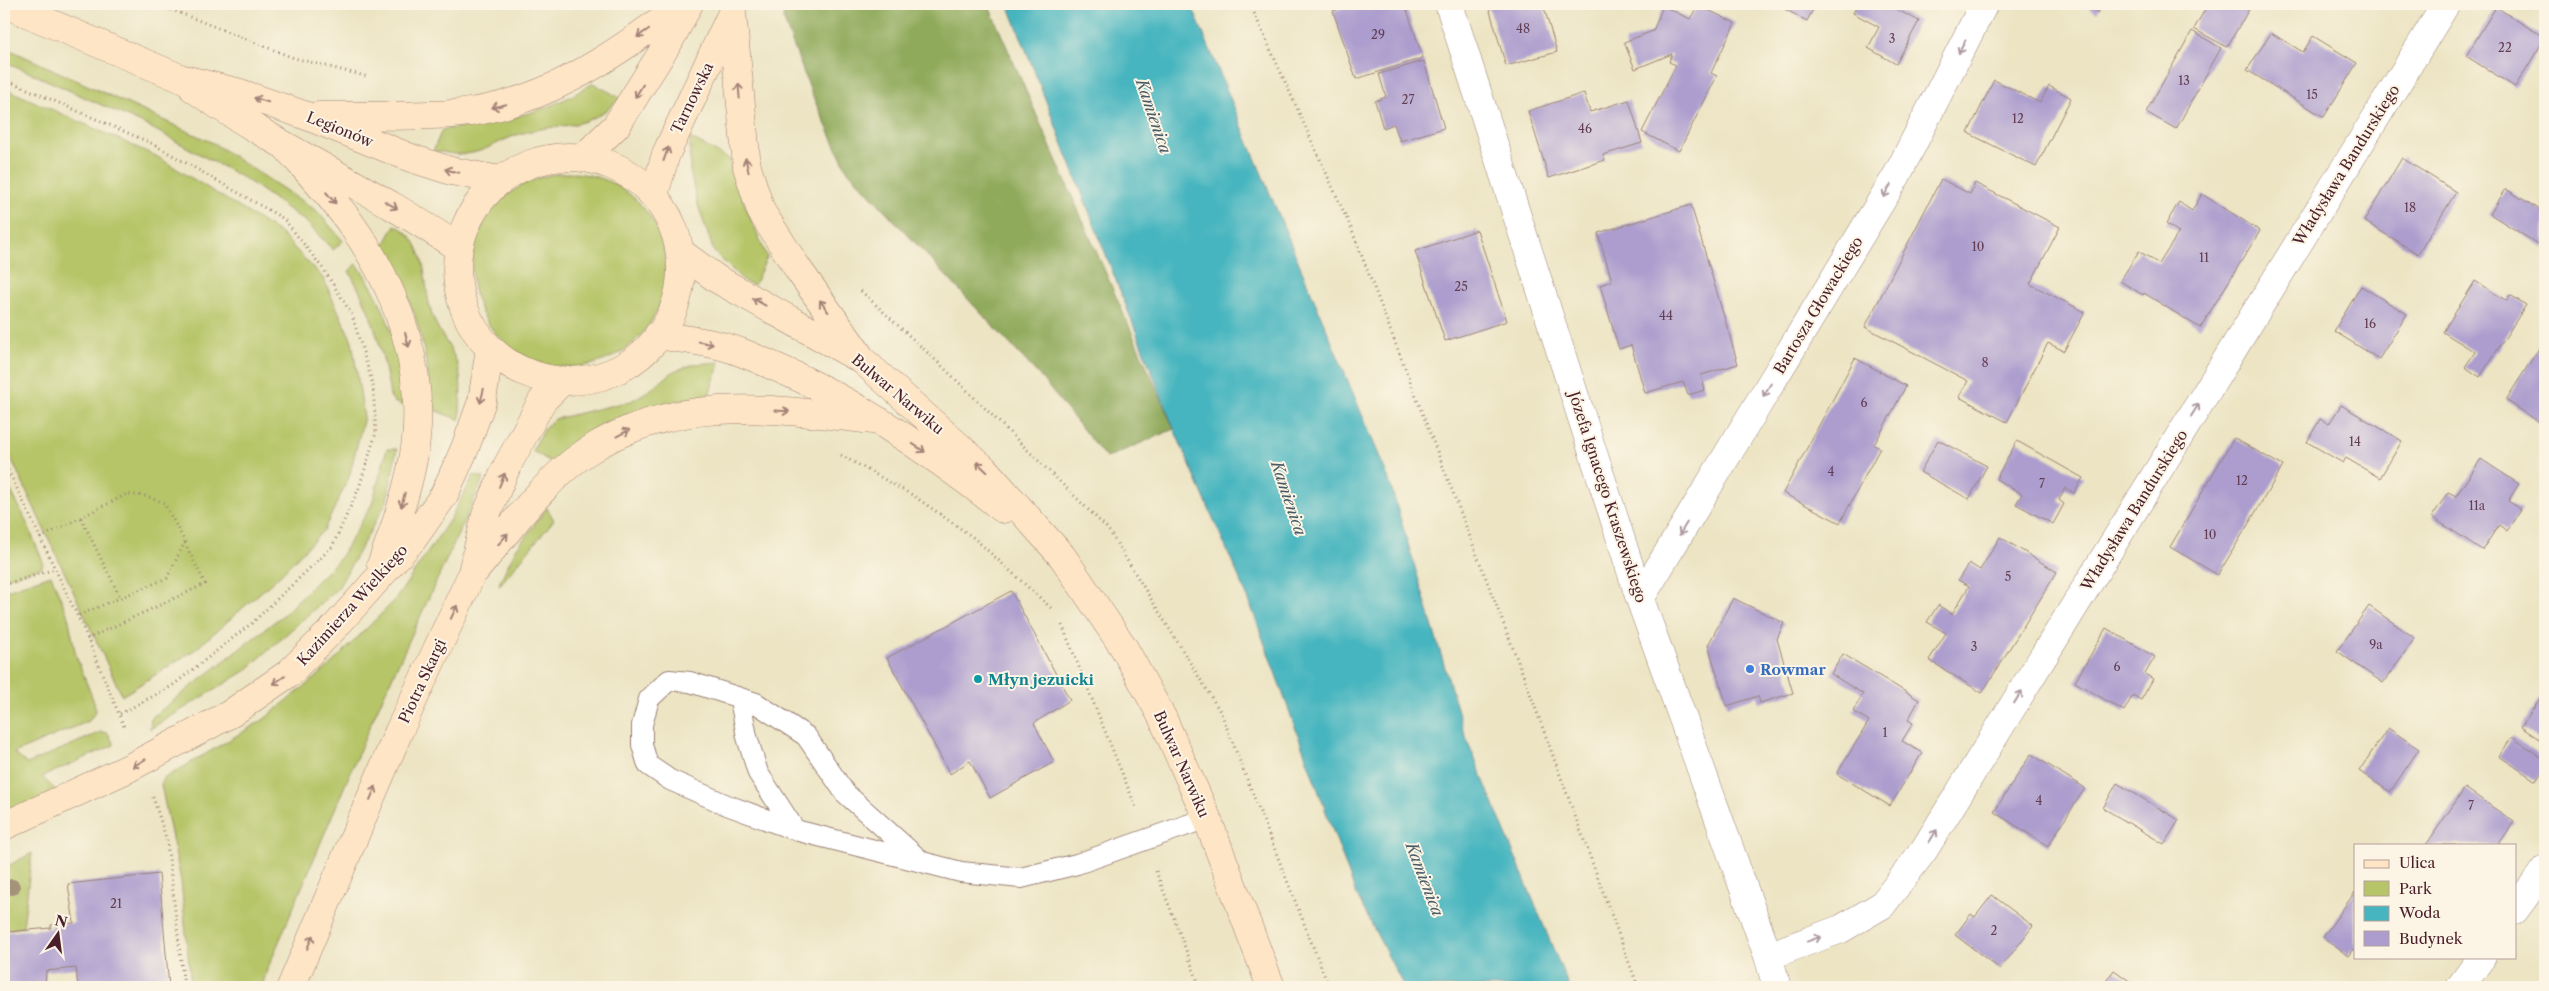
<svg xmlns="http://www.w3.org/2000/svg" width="2549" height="991" font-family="'Libre Caslon Text',serif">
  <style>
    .green { fill: #b6c568; stroke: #80724a }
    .forest { fill: #90aa5c; stroke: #6d6444 }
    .water { fill: #46b5bf; stroke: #486a75 }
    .building { fill: #ac9dce }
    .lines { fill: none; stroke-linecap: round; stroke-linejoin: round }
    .lane-casing { stroke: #9b8277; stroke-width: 22 }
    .street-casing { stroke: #9b8277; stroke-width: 29 }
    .secondary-casing { stroke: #9b8277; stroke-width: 29 }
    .path { stroke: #9b8277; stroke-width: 3; stroke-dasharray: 1 4; stroke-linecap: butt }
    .lane { stroke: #fff; stroke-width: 20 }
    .street { stroke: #fff; stroke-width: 28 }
    .secondary { stroke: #fee5c5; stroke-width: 28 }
    .tree { fill: #a49379 }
    .oneway { stroke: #a48278 }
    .oneway2 { stroke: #ae9aa0 }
    .shop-dot { fill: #3f7fe0; stroke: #fcf5e5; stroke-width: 2 }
    .culture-dot { fill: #0f9aa8; stroke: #fcf5e5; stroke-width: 2 }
    .labels { text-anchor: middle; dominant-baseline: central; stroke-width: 4; stroke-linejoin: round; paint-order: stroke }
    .number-label { font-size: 12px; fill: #623e54 }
    .street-label { font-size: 15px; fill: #4a1f2b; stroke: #fcf5e5 }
    .shop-label { font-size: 15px; font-weight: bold; fill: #366cbe; stroke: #fcf5e5; text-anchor: start }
    .culture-label { font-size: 15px; font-weight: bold; fill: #0d838f; stroke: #fcf5e5; text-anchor: start }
    .water-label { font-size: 16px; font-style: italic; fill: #485b66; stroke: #fcf5e5 }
  </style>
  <rect width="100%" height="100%" fill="#fcf5e5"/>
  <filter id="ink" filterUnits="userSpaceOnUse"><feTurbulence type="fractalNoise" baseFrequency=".02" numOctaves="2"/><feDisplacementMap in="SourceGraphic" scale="10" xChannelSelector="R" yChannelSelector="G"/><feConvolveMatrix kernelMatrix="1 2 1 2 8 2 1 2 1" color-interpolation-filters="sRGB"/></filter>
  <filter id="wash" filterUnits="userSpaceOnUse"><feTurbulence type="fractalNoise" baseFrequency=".0096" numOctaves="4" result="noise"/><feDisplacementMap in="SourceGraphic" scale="20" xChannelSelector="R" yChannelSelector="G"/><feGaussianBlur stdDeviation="1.12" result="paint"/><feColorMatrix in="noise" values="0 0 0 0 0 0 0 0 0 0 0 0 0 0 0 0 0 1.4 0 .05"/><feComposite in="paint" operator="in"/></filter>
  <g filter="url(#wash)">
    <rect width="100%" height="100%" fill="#ece4c3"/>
    <path class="green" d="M 4,47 L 213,143 L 317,211 L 343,241 L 333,250 L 306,222 L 247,180 L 148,126 L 4,61 Z
      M 593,83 L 620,98 C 584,135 557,120 514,136 C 497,142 483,153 464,154 C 454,155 443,152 433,151 L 442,130 C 500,121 543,116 593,83 Z
      M 4,88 L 156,156 L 279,232 L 323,278 L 352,341 L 364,417 L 349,477 L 324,530 L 277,578 L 196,649 L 122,696 L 4,443 L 4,346 L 10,343 L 4,327 Z
      M 690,138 L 729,159 L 743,200 L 767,257 L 754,285 L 745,282 L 714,252 L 697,202 L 690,171 Z
      M472 270a97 97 0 1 1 194 0a97 97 0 1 1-194 0Z
      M 395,225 C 428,241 423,278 430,308 C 435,329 450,344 457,363 C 463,380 460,402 460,420 L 431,409 C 428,347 414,300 383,247 Z
      M 357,264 C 388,307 402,354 404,406 L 394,402 L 390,396 C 383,350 372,311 349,271 Z
      M 720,362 L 709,395 C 668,403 625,411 589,434 C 576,442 565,454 553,463 L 532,451 L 544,429 L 555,419 L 631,401 L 653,388 L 674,371 L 694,364 Z
      M 387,449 L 397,449 L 387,501 L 338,588 L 244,672 L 150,729 L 151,718 L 283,615 L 340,558 L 372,504 Z
      M 474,475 L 484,478 L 372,721 L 267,970 L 262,987 L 191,987 L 181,881 L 161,785 L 163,779 L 263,720 L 327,668 L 395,600 L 449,521 Z
      M 4,478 L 23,514 L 43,562 L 42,567 L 4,579 Z
      M 547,508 L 554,520 L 499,586 L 500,581 L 516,549 Z
      M 51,575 L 68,616 L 76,656 L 94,702 L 96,711 L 89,721 L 14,753 L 27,764 L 101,732 L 108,733 L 114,745 L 42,777 L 64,798 L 4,826 L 4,591 Z
      M 32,853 L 23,927 L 5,930 L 4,941 L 4,868 Z"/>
    <path class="forest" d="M 786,4 L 988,4 L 1174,429 L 1106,458 L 1039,375 L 847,170 L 813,97 L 783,18 Z"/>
    <path class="water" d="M 1008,4 L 1191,4 L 1388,477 L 1465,735 L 1569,987 L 1404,987 L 1356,894 L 1248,598 L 1174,429 Z"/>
    <g id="blocks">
      <path class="building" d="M 1355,4 L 1405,4 L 1423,58 L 1356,79 L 1333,11 Z
        M 1488,4 L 1543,4 L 1557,52 L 1506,66 Z
        M 1775,4 L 1816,4 L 1807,21 Z
        M 1858,4 L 1886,4 L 1919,21 L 1896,64 L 1868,48 L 1879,27 L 1853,13 Z
        M 2081,4 L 2102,4 L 2097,13 Z
        M 2208,4 L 2252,4 L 2227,47 L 2194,29 Z
        M 1698,5 L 1735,23 L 1711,73 L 1717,76 L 1679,151 L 1642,132 L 1676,65 L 1669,62 L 1672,54 L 1635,69 L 1624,42 L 1653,31 L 1663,6 L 1690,19 Z
        M 2496,7 L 2545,38 L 2515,87 L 2466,56 Z
        M 2192,31 L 2221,48 L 2176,129 L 2146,112 Z
        M 2271,33 L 2303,52 L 2313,36 L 2357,63 L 2324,117 L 2247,70 Z
        M 1424,61 L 1444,128 L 1400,141 L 1394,124 L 1383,128 L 1375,101 L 1386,97 L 1379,74 Z
        M 1994,80 L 2040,103 L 2049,86 L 2071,98 L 2036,167 L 1968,133 Z
        M 1584,93 L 1590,112 L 1629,100 L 1642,143 L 1603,155 L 1605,160 L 1549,178 L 1528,111 Z
        M 2402,158 L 2456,192 L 2418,254 L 2364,221 Z
        M 1941,179 L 1970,194 L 1975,183 L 2060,227 L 2030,284 L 2085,312 L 2064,351 L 2048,343 L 2007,422 L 1959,397 L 1968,381 L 1865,327 Z
        M 2506,189 L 2545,213 L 2544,248 L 2490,214 Z
        M 2202,194 L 2260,231 L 2200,328 L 2144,293 L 2143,295 L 2120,281 L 2139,251 L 2159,264 L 2179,232 L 2166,224 L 2179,202 L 2192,211 Z
        M 1691,205 L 1738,364 L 1701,375 L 1705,390 L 1688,395 L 1683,382 L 1645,393 L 1631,345 L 1619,349 L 1600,285 L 1612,281 L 1598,233 Z
        M 1477,230 L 1507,321 L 1445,341 L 1415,251 Z
        M 2475,281 L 2507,301 L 2510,295 L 2526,305 L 2480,377 L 2465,367 L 2475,352 L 2443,332 Z
        M 2361,286 L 2407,314 L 2379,359 L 2334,331 Z
        M 2545,339 L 2545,426 L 2506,400 Z
        M 1855,358 L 1906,386 L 1874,445 L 1880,448 L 1840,523 L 1783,493 Z
        M 2341,405 L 2402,441 L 2380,478 L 2346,458 L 2343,463 L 2307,442 L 2320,419 L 2329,424 Z
        M 2234,438 L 2283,466 L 2218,575 L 2170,547 Z
        M 1938,440 L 1987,466 L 1969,499 L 1920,472 Z
        M 2017,441 L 2083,478 L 2074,493 L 2065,488 L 2059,500 L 2064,504 L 2053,524 L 2016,504 L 2022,494 L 1996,479 Z
        M 2481,459 L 2519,484 L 2508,501 L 2521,509 L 2507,531 L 2499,525 L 2482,550 L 2432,517 L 2448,492 L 2456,496 Z
        M 2000,537 L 2057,572 L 1982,693 L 1929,660 L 1946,633 L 1927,622 L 1938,605 L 1952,614 L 1969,586 L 1958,580 L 1969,563 L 1980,570 Z
        M 1011,591 L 1070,700 L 1034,723 L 1054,762 L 990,798 L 970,761 L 950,774 L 887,658 Z
        M 1733,598 L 1784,623 L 1777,639 L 1793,693 L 1760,703 L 1758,696 L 1727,706 L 1708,645 Z
        M 2369,606 L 2415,638 L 2383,683 L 2337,651 Z
        M 2106,628 L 2155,657 L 2145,674 L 2153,679 L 2141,700 L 2133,695 L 2124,711 L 2075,682 Z
        M 1843,654 L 1919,700 L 1908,720 L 1913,723 L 1902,741 L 1922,753 L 1890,806 L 1837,774 L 1869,721 L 1853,711 L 1863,694 L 1831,674 Z
        M 2545,691 L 2545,743 L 2521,727 Z
        M 2388,728 L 2419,749 L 2390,792 L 2359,771 Z
        M 2512,737 L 2545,760 L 2545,767 L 2536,781 L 2499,756 Z
        M 2031,754 L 2085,788 L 2048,846 L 1994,812 Z
        M 2117,783 L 2179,820 L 2164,844 L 2103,808 Z
        M 2465,788 L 2514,822 L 2498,845 L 2426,845 Z
        M 159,874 L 169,987 L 78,987 L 76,968 L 46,971 L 45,987 L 4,987 L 7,932 L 51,928 L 51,925 L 74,923 L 68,884 Z
        M 2355,892 L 2355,951 L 2353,949 L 2348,956 L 2323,937 Z
        M 1992,895 L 2033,926 L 2000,969 L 1955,935 L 1971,914 L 1975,917 Z
        M 2114,970 L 2138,987 L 2102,987 Z"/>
    </g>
  </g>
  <g filter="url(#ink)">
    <use href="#blocks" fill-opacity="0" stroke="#9b8277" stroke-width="1"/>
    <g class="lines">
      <g class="lane-casing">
        <path id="lane" d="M 740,699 L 747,737 L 758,773 L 795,830
          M 922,862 L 795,830 L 727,805 L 670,780 L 648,765 L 642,745 L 642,725 L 649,699 L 669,680 L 690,682 L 756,703 L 806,736 L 845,793 L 922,862 L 961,872 L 1021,878 L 1077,864 L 1207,818"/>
      </g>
      <g class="street-casing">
        <path id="street" d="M 1449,4 L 1640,599 L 1768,956 L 1777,987
          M 1640,599 L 1897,175 L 1984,4
          M 2515,910 L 2545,869
          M 1768,956 L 1841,929 L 1882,905 L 1924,850 L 2446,4
          M 2460,987 L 2482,957"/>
      </g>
      <g class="secondary-casing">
        <path id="secondary" d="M 5,4 L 180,78 L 237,92 L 307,116 L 411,158 L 451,171 L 500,180
          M 732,12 L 747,167 L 761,211 L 798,269 L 859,355
          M 193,88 C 277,148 372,188 457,247
          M 319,116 C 363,115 408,117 452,114 C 539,108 615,56 682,4
          M 287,148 C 309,173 332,197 351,224 C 399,291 429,376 413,460 C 406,496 394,531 381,565
          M457 269a112 112 0 1 1 224 0a112 112 0 1 1-224 0Z
          M 583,158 L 616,126 L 670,40 L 689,4
          M 654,195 L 666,154 L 731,15
          M 680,252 L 717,279 L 862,360 L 984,469 L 1062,556 L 1124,648 L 1162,717 L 1207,818 L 1271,987
          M 658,335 C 681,339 704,341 725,347 C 744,352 761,361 778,368 C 859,403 934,454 1003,509
          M 474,572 C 507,533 543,481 585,453 C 676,392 777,409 879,421
          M 4,826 L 129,768 L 230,714 L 289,673 L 335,627 L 413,539 L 444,495 L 465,448 L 482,401 L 490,348
          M 291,987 L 399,731 L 471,576 L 486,515 L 507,466 L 542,401 L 562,381"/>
      </g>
      <path class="path" d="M 157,4 L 294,58 L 369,77
        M 1250,4 L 1351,228 L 1524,677 L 1638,987
        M 4,79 L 153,144 L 284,219 L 324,270 L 352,315 L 373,385 L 376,433 L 359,488 L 332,547 L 252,623 L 172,686 L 118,715
        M 861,291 L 943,367 L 1108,529 L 1221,713 L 1329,987
        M 841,455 L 914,496 L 974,538 L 1051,608
        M 4,461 L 85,632 L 125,729
        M 4,474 L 12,479
        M 81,518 L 120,597
        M 40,538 L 127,494 L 146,496 L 164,503 L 185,542 L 167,578 L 77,616
        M 4,585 L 55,569
        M 1062,625 L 1137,810
        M 87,639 L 205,584 L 185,543
        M 4,762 L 6,763
        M 153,797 L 167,841 L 184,987
        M 1156,871 L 1200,987"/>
      <use href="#lane" class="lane"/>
      <use href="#street" class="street"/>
      <use href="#secondary" class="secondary"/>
    </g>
    <circle class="tree" cx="12" cy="887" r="8"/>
    <defs><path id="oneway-shaft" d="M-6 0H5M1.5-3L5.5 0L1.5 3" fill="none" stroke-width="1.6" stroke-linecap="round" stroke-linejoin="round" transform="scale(1.25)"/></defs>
    <g class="oneway">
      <use href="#oneway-shaft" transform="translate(643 33) rotate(145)"/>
      <use href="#oneway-shaft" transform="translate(639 91) rotate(122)"/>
      <use href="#oneway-shaft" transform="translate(739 91) rotate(-95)"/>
      <use href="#oneway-shaft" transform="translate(261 100) rotate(-162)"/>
      <use href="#oneway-shaft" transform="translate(499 106) rotate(167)"/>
      <use href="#oneway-shaft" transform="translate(666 154) rotate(-70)"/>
      <use href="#oneway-shaft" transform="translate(747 165) rotate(-102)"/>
      <use href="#oneway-shaft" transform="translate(452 171) rotate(-166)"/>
      <use href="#oneway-shaft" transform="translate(331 198) rotate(50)"/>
      <use href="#oneway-shaft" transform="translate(391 205) rotate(30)"/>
      <use href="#oneway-shaft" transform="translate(759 302) rotate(-151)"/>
      <use href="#oneway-shaft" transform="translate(824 306) rotate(-126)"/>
      <use href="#oneway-shaft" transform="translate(407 340) rotate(75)"/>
      <use href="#oneway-shaft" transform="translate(706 343) rotate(12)"/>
      <use href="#oneway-shaft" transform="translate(482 396) rotate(104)"/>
      <use href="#oneway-shaft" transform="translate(782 411) rotate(3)"/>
      <use href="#oneway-shaft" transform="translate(623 433) rotate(-28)"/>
      <use href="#oneway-shaft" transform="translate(919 448) rotate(34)"/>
      <use href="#oneway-shaft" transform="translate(982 467) rotate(-136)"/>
      <use href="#oneway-shaft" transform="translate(502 480) rotate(-67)"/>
      <use href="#oneway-shaft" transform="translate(403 500) rotate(104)"/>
      <use href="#oneway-shaft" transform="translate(503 539) rotate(-49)"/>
      <use href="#oneway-shaft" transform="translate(454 612) rotate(-65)"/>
      <use href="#oneway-shaft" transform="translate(279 680) rotate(146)"/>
      <use href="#oneway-shaft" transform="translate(139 763) rotate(150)"/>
      <use href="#oneway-shaft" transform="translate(373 793) rotate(-67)"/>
      <use href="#oneway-shaft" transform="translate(310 942) rotate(-67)"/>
    </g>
    <g class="oneway2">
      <use href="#oneway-shaft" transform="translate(1962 47) rotate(117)"/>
      <use href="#oneway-shaft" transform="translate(1887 191) rotate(121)"/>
      <use href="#oneway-shaft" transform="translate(1767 390) rotate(121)"/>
      <use href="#oneway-shaft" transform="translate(2195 410) rotate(-58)"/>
      <use href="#oneway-shaft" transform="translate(1683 529) rotate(121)"/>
      <use href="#oneway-shaft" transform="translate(2018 697) rotate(-58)"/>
      <use href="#oneway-shaft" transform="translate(1933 836) rotate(-58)"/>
      <use href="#oneway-shaft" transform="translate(1814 939) rotate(-20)"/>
    </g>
  </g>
  <circle class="shop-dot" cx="1750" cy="669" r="5"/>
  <circle class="culture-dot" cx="978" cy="679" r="5"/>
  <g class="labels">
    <g class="number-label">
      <text x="1523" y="28">48</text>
      <text x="1378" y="34">29</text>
      <text x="1892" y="38">3</text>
      <text x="2505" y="47">22</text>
      <text x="2184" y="80">13</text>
      <text x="2312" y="94">15</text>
      <text x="1408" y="99">27</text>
      <text x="2018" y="118">12</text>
      <text x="1585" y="128">46</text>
      <text x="2410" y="207">18</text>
      <text x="1978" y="246">10</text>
      <text x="2204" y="257">11</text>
      <text x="1461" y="286">25</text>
      <text x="1666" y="315">44</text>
      <text x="2370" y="323">16</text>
      <text x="1985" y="362">8</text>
      <text x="1864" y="402">6</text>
      <text x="2355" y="441">14</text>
      <text x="1831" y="471">4</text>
      <text x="2242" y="480">12</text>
      <text x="2042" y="483">7</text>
      <text x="2477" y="505">11a</text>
      <text x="2210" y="534">10</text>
      <text x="2008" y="576">5</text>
      <text x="2376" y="644">9a</text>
      <text x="1974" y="646">3</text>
      <text x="2117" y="666">6</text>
      <text x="1885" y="732">1</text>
      <text x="2039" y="800">4</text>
      <text x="2471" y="805">7</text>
      <text x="116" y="903">21</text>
      <text x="1994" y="930">2</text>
    </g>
    <g class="street-label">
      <text transform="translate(692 98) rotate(-64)">Tarnowska</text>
      <text transform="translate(340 129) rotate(22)">Legionów</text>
      <text transform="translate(2346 165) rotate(-58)">Władysława Bandurskiego</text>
      <text transform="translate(1818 305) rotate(-59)">Bartosza Głowackiego</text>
      <text transform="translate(898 394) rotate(40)">Bulwar Narwiku</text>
      <text transform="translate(1608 497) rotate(72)">Józefa Ignacego Kraszewskiego</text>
      <text transform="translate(2134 510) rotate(-58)">Władysława Bandurskiego</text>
      <text transform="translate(352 605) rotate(-48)">Kazimierza Wielkiego</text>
      <text transform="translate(422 681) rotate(-65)">Piotra Skargi</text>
      <text transform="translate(1182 764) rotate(66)">Bulwar Narwiku</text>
    </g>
    <g class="shop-label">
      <text x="1760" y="669">Rowmar</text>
    </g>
    <g class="culture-label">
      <text x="988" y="679">Młyn jezuicki</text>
    </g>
    <g class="water-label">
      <text transform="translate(1154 116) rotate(71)">Kamienica</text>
      <text transform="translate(1289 498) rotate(71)">Kamienica</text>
      <text transform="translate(1425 879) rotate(69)">Kamienica</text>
    </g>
  </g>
  <rect width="2549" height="991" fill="none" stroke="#fcf5e5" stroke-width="20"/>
  <rect x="2354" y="844" width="162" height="115" fill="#fcf5e5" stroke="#b59f9b"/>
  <rect x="2364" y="860" width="25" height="8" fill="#fee5c5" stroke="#b59f9b"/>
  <text x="2399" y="868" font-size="15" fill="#4a1f2b">Ulica</text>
  <rect x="2364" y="881" width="25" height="15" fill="#b6c568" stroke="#b59f9b"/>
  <text x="2399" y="894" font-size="15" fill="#4a1f2b">Park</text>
  <rect x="2364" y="906" width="25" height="15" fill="#46b5bf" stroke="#b59f9b"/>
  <text x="2399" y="918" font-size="15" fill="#4a1f2b">Woda</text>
  <rect x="2364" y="931" width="25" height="15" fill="#ac9dce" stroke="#b59f9b"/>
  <text x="2399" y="944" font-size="15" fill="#4a1f2b">Budynek</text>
  <g transform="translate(58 934) rotate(14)" stroke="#fcf5e5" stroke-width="4" paint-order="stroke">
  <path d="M0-4L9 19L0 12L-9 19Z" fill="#4a1f2b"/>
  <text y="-8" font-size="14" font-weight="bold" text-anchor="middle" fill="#4a1f2b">N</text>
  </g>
</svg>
